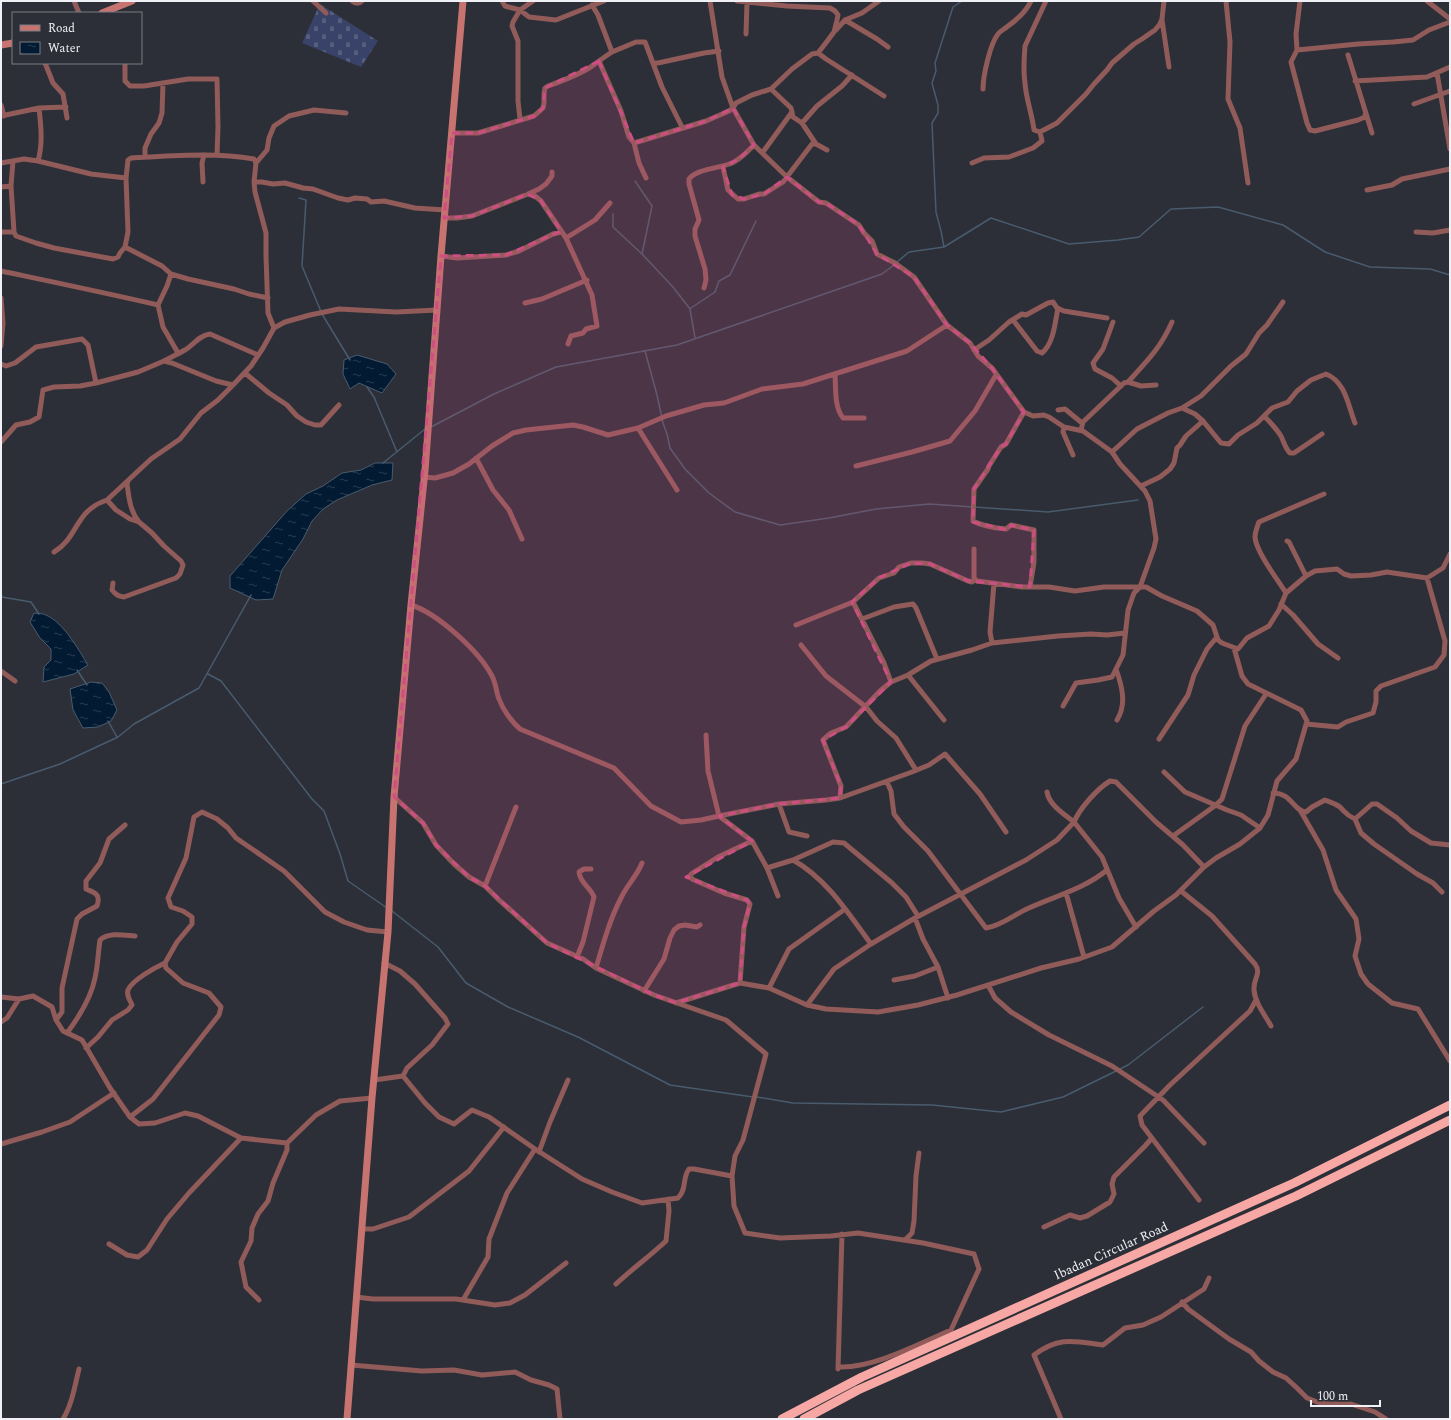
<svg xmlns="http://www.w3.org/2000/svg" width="1451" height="1420" font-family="Spectral,serif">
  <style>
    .cemetery { fill: url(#cemetery-stones) }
    .water { fill: url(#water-ripples); stroke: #495b6e }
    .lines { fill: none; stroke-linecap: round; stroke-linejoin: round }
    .stream { stroke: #495b6e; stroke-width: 1.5 }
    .street { stroke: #915b59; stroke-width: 5 }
    .secondary { stroke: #c77370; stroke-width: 7 }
    .highway { stroke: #f7a8a4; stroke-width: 9 }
    .marked { fill: #cd4e82; fill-opacity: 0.2; stroke: #cd4e82; stroke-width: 3; stroke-dasharray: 8 5; stroke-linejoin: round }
    .labels { text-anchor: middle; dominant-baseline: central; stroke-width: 3; stroke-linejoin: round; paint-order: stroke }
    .street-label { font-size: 13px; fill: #eff1f6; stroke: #2c2f37 }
  </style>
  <defs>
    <pattern id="cemetery-stones" width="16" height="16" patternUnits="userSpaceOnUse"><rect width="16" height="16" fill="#394268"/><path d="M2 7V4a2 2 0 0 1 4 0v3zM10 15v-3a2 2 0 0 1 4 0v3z" fill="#565e7e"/></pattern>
    <pattern id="water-ripples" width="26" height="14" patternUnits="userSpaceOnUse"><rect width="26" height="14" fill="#021b33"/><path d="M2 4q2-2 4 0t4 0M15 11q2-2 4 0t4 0" fill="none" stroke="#273d51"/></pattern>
  </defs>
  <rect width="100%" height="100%" fill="#2c2f37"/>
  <path class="cemetery" d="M 320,4 L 378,41 L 361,67 L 302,43 Z"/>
  <path class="water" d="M 357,355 L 387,364 L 396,374 L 382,393 L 359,383 L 350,389 L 343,374 L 344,360 Z
    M 375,463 L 393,463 L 392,480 L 372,485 L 337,500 L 323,509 L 312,521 L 303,539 L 282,570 L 273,599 L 256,600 L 230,588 L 230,576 L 287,511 L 306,494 L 323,486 L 342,473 L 361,470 Z
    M 34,613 C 38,614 43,613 46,615 C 64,623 78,649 88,665 L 74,674 L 43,682 L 44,667 L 51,660 L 51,649 L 40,638 L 30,622 Z
    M 91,682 L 102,683 L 109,692 L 117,710 L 111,721 L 98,727 L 83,728 L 73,710 L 70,689 Z"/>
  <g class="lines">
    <path class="stream" d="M 635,181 L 652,206 L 642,254 L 673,287 L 690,309 L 695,338
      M 299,198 L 306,200 L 302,266 L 322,314 L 350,360
      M 613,214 L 613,227 L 642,254
      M 944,247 L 941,231 L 936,212 L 932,123 L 938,113 L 938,105 L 932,83 L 936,71 L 935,63 L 953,7 L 962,1
      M 897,262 L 909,252 L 944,247 L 991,218 L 1069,244 L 1118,240 L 1139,237 L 1171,209 L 1218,207 L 1283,225 L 1325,252 L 1370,267 L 1430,269 L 1450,275
      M 691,308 L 715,292 L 719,281 L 730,275 L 756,221
      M 645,351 L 657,395 L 663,423 L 667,434 L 670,448 L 685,469 L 709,493 L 735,512 L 780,525 L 829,518 L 876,509 L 929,504 L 1048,512 L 1138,500
      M 367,387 L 374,397 L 397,452
      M 431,427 L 494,394 L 556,367 L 677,345 L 882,274 L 894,265
      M 383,463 L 425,429
      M 1,594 L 2,597 L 31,602 L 39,614
      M 77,670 L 87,685
      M 208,674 L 221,681 L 312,799 L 324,811 L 340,854 L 348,881 L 387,908
      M 108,721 L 117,737
      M 1,784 L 60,764 L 118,737 L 134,724 L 199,688 L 251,595
      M 392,911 L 438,947 L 466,983 L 508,1007 L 578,1037 L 670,1085 L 753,1097
      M 1120,1069 L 1128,1065 L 1203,1007
      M 757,1097 L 793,1103 L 932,1105 L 1001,1112 L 1063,1097 L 1116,1071"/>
    <path class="street" d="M 74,1 L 79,13
      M 313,1 L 326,13
      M 352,1 C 356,4 359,4 362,1
      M 502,1 L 505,6 L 520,10 L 529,17 L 556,20 L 604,1
      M 710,1 L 722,77 L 733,108 L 754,145 L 787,177 L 819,202 L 826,203 L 859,225 L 864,233 L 872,241 L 877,254 L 895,263 L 914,277 L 947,325 L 970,343 L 978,356 L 992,368 L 1024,412 L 1033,416 L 1044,415 L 1049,417 L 1064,427 L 1083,431 L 1112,452 L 1120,464 L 1145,491 L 1150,501 L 1156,539 L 1154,548 L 1140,587 L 1134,593 L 1128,610 L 1123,655 L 1112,677 L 1098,680 L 1076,683 L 1063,706
      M 1046,1 L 1025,46 C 1024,58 1023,71 1025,83 C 1026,99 1032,114 1034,130 L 1040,132 L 1057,123 L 1086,94 L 1094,84 L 1107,70 L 1112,63 L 1134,44 L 1142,39 L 1155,30 L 1160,24 L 1162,19 L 1164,1
      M 1226,1 L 1230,42 L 1228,99 L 1240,128 L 1248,183
      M 1300,1 L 1296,34 L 1297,50 L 1291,62 L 1307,123 L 1310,130 L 1315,131 L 1358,120 L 1365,117 L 1365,115
      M 1427,1 L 1450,19
      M 845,20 L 877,39 L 888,47
      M 1162,20 L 1169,67
      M 836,30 L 845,20 L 862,13 L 879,1
      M 746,34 L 747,2
      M 1297,50 L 1358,44 L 1393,42 L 1413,40 L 1429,30 L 1450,22
      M 612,52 L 636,42 L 645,42 L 662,87 L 682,127
      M 818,53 L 826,59 L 884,96
      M 1348,55 L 1372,133
      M 599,61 L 621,111 L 629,137 L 634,143 L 639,163 L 646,178
      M 45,63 L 53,83 L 63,94 L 67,118
      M 125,63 L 125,81 L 130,86 L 144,86 L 188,79 L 217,79 L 218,127 L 217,155
      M 653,63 L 658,63 L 704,53 L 719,51
      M 1437,73 L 1450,149
      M 1355,81 L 1427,77 L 1450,67
      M 983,89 C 983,76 990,44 998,34 C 1000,31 1005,29 1008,26 C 1018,19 1026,12 1031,1
      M 1414,104 L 1450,91
      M 1,105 L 4,116
      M 792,112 L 793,117 L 802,123 L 816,144
      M 1,116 L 39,108 L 66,107
      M 520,119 L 518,101 L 518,41 L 512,26 L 513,22 L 520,10 L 533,1
      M 802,123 L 817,106 L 842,86 L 852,75
      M 452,133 L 478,133 L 534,116 L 543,108 L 544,103 L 544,93 L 545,88 L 548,86 C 562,81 576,76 589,68 C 597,63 604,57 612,52 L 598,15 L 592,5
      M 634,143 L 706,121 L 729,111 L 733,108 L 736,103 L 752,95 L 771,89 L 792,69 L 812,54 L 818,53 L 825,44 L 834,32 L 837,20 L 838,15 L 835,11 L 830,8 L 787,6 L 737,1
      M 763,152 L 792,112 L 791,108 L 771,89
      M 145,157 L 145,148 L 151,134 L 159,123 L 162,113 L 163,83
      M 13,161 L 11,186 L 14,232 L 16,236 L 36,243 L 54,248 L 113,259 L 118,257 L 120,253 L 125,247 L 128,232 L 126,178 L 128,160 L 131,158 C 172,156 213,152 254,159 L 256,163 L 254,182 L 255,192 L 266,233 L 266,256 L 268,313 L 274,328
      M 38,161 C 43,144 41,126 39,108
      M 1,163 L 24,159 L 38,161 L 91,174 L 126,178
      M 256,163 L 267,150 L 269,138 L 274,126 L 289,116 L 314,110 L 346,113
      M 972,163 L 984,158 L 1009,157 L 1033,148 L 1042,141 L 1040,132
      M 723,167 L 728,190 L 738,199 L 744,199 L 759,194 L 764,194 L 783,182 L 812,144 L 816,144 L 827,150
      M 203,182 L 202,163 L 204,155
      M 254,182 L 262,182 L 273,184 L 285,183 L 303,188 L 313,189 L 338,198 L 348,200 L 355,198 L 367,199 L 371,202 L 384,201 L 415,208 L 445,210
      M 1,187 L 11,186
      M 1367,190 L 1392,185 L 1402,179 L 1450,169
      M 528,194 L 535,196 L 541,201 L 566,238 L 592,295 L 597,326 L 586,329 L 583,333 L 571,336 L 568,344
      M 444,218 L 457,218 L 472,216 L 528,194 L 539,189 L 546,184 L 552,176 L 552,172
      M 1,232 L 14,232
      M 1416,232 L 1433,233 L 1450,230
      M 566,238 L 595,220 L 610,203
      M 125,247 L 162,266 L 171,274 L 188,279 L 234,289 L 249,294 L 268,298
      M 441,256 L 457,258 L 506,255 L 519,251 L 553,234 L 561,232
      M 1,271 C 53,282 106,293 158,305
      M 171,274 L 167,286 L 158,305 L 163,327 L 178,353
      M 704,288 L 706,280 L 705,269 L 695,236 L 695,229 L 699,220 L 689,184 L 689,179 C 696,169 721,168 732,163 C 741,159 747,152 754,145
      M 1,298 L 3,323 L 1,346
      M 525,303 L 542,299 L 587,280
      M 1013,320 L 1037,351 L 1042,353 C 1054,343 1055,322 1058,308
      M 1113,322 L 1103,349 L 1093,363 L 1095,369 L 1112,378 L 1121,386
      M 974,350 L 989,340 L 1009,322 L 1022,314 L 1026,315 L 1048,303 L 1053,302 L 1057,308 L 1064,311 L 1107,318
      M 164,361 C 171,357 178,354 185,350 C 193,345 200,335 210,334 L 258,355
      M 1,364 L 6,366 L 15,363 L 36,347 L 82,339 L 88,345 L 96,383
      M 245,373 L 269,393 L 287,405 L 297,416 L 306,422 L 315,425 L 321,425 L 339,405
      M 835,374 C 836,388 834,407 843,418 L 864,418
      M 1128,382 C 1147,361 1160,349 1172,322
      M 1058,410 L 1065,409 L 1082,423
      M 1024,412 L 1006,444 L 1001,447 L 989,466 L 988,469 L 974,489 L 973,521 C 982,526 996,528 1006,529 L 1011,525 L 1034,530 L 1034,562 L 1030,587
      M 1264,416 C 1270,422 1276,428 1281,436 C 1284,442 1285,448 1290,453 L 1294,453 L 1322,434
      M 1203,421 L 1221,443 L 1229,444 L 1238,435 L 1257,423 L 1272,408 L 1288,402 L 1297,391 L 1311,380 L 1326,374 C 1346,382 1348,406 1355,423
      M 1064,427 L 1063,432 L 1073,455
      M 638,428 L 677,490
      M 1081,430 L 1083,422 L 1124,383 L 1128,382 L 1141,386 L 1156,385
      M 1,442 L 16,425 L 30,422 L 39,417 L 43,390 L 54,387 L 80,386 L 96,383 L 138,372 L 164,361 L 172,363 L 216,381 L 233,385 L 251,366 L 263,348 L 274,328 L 285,322 L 310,315 L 339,309 L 396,312 L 437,310
      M 1112,452 L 1137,429 L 1168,413 L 1182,408
      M 476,458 L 493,490 L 509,510 L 522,539
      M 856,466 L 912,452 L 950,441 L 975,411 L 996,375
      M 424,477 L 435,478 L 453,473 L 469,464 L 492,446 L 513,433 L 526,430 L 573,425 L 583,427 L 608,435 L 638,428 L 666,416 L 704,405 L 724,403 L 762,389 L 803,384 L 907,351 L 947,325
      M 128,481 L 127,484 C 129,498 130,511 139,522
      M 1141,486 L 1160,477 L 1170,469 L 1174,463 L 1177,448 L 1180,445 L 1186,436 L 1203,421 L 1195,414 L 1182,408 L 1201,396 L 1231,366 L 1246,354 L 1259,333 L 1267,325 L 1283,302
      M 107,500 L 116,510 L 130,519 L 139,522 L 152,533 L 164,546 L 181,561 L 183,565 L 180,574 L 176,578 L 124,597 C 118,596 116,595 112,590 L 113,583
      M 974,549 L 974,578 L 977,581 L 1022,587 L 1049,587 L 1075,591 L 1104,587 L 1146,587 L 1162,596 L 1197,611 L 1213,625 L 1218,640 L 1222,643 L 1238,649 L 1247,638 L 1269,626 L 1279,610 L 1286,593 L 1306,576 L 1289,542 L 1287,541
      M 54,552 C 79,537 74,511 107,500 L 151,459 L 180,439 L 201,413 L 218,400 L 233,385
      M 1306,576 L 1315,571 L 1337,569 L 1344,574 L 1351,576 L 1371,575 L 1387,572 L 1427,578 L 1443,568 L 1450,554
      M 1286,593 C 1278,580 1256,552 1255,537 C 1255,532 1257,527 1259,522 L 1324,494
      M 853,602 L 884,663 L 891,682
      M 1281,604 L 1293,615 L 1318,644 L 1338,658
      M 411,605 C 437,613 479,651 492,676 C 496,683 496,692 499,699 C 503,710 512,722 520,729 L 614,768 L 651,806 L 681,822 L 701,820 L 719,816 L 708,771 L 706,735
      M 862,619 L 894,607 L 913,604 L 916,608 L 937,659
      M 796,625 L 853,602 L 879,578 L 894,573 L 899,567 L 911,563 L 922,563 L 930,564 L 968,581 L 972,582 L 975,580
      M 992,643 L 990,632 L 994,583
      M 801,645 L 826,676 L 866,707 L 877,721 L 896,738 L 916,770
      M 1116,669 C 1122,686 1127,704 1117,720
      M 1,671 L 15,681
      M 908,675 L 944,720
      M 1306,724 L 1338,727 L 1346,722 L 1373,713 L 1376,702 L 1376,691 L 1381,686 L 1435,667 L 1444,655 L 1445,641 L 1427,578
      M 1159,739 L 1188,695 L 1194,675 L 1207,649 L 1217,637
      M 1164,772 L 1185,792 L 1227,810 L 1241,815 L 1260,828
      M 887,782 L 891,791 L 894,814 L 904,827 L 928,851 L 986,928 C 1001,926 1015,914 1029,908 C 1055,896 1084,889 1107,870
      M 1047,792 C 1049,805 1065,815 1074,822 C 1080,808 1097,789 1110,781 L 1116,782 L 1156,822 L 1183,845 L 1204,867
      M 1273,793 C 1292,793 1293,811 1306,812 L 1312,807 L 1325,800 C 1330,802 1336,804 1340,807 C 1346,813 1346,815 1355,819 L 1372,804 L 1377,804 L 1397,818 L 1411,831 L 1431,843 L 1450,845
      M 394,797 L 423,823 L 436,845 L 454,864 L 469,877 L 485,886 L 498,899 L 547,943 L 583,959 L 596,968 L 654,995 L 726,1020 L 766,1054 L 743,1140 L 735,1156 L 732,1176
      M 840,798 L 841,786 L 823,740 L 831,733 L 846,727 L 880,691 L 891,682 L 908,675 L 931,661 L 972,650 L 992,643 L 1058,636 L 1091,634 L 1107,635 L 1125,633
      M 779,804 L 789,832 L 807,836
      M 1300,810 L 1323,850 L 1336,890 L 1356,919 L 1359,939 L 1355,956 L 1361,974 L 1368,984 L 1392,1003 L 1418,1009 L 1450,1061
      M 719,816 L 779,804 L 826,800 L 840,798 L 912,772 L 929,765 L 945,754 L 980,794 L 1006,832
      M 719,816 L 752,841 L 767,868 L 793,860 C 827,879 848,913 871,944
      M 1355,819 L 1361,833 L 1374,844 L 1417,874 L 1433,883 L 1442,892
      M 1173,836 L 1216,805 L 1222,799 L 1245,726 L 1266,694
      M 793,860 L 833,842 L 844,843 L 892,883 L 906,897 L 918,916
      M 767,868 L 778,896
      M 485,886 L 516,807
      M 1181,891 L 1212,916 L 1255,964 C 1262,974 1253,978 1254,990 C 1255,1003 1265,1015 1271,1026
      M 1066,893 L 1084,957
      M 915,918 L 923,939 L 938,967 L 948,998
      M 577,957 L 583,942 L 594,897 C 590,887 580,883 579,872 L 584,869 L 591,869
      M 384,963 L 400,971 L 415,984 L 445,1018 L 448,1024 L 432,1045 L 407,1068 L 403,1076
      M 596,968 C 603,944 610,919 621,898 C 627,885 637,876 642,863
      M 894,980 L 915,976 L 938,967
      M 740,983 L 744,927 L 750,904 L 747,900 L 724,893 L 692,879 L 691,877 L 691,874 L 718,857 L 752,841
      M 988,985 L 995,998 L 1011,1012 L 1049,1035 L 1112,1066 L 1163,1100 L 1204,1143
      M 769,988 L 789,949 L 845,909
      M 644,991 L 664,959 L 670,938 L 674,930 L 679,926 L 685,925 L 697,927 L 700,925
      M 1,997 L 19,999 L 33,996 L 52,1007 L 56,1020 L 63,1031 L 82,1040 L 110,1088 L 130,1117 L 139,1124 L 155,1123 L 185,1113 L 198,1116 L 241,1138 L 287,1143 L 316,1115 L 340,1101 L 372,1098
      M 676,1003 L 740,983 L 769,988 L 807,1005 L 826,1009 L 878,1012 L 918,1005 L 957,995 L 1041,968 L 1079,959 L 1112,947 L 1154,911 L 1176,895 L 1204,867 L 1216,858 L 1240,844 L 1260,828 L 1268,815 L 1277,781 L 1296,759 L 1307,721 L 1301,710 L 1248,684 L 1242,676 L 1234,648
      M 807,1005 L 834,969 L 871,944 L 915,918 L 1026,860 L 1057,840 L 1074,822 L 1102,857 L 1119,898 L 1136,927
      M 56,1020 L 62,1012 L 62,988 L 77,919 L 82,914 L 97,906 C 101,894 95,893 86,889 L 86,881 L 100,863 L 109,839 L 125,825
      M 1,1022 L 7,1018 L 19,999
      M 67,1033 C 79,1017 91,998 95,978 C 98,965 98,953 100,940 C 109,932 123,935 135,936
      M 86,1048 L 98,1037 L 112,1020 L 128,1010 L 132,1005 C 130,1000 126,995 128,990 C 132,980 156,967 165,963
      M 374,1080 L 403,1076 L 425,1103 L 439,1117 L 454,1124 L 472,1110 L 489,1117 L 535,1149 L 582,1179 L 612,1192 L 642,1203 L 678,1198 C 687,1190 682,1178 689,1169 L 694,1169 L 732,1176 L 734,1206 L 745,1233 L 780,1238 L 831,1236 L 858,1233 L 923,1243 L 974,1254 L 979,1269 L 951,1330 C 919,1344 872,1369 838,1367
      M 130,1117 L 153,1099 L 219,1015 L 221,1007 L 209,993 L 183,983 L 166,968 L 165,963 L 177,942 L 192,924 L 192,917 L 183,911 L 171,907 L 168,898 L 186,858 L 194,817 L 202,812 L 217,819 L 228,828 L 236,838 L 284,871 L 325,912 L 344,922 L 367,930 L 388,932
      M 1,1144 L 42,1132 L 70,1122 L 114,1093
      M 539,1152 L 550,1122 L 568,1080
      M 1199,1200 L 1142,1125 L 1140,1116 L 1170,1085 L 1250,1011 L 1256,1000
      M 1044,1227 L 1070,1215 L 1080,1218 L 1087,1216 L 1110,1202 L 1114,1194 L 1112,1184 L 1114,1177 L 1145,1146 L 1152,1138
      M 361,1229 L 373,1229 L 409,1217 L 469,1171 L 504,1127
      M 905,1240 L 912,1233 L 914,1221 L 916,1176 L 919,1153
      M 109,1244 L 127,1255 L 138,1257 L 147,1250 L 167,1219 L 189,1193 L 241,1138
      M 616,1284 C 632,1269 650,1256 666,1241 L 669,1211 L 668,1199
      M 356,1297 L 373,1299 L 456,1299 L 495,1305 L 510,1303 L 525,1295 L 566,1263
      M 259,1300 L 246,1287 L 241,1262 L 251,1241 L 252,1228 L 258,1214 L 268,1201 L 273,1183 L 287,1150 L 287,1143
      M 463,1300 L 488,1257 L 489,1239 L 507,1193 L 535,1149
      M 1182,1302 L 1188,1309 L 1229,1339 L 1251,1352 L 1259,1361 L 1273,1372 L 1286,1378 L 1297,1388 L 1307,1398 L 1317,1402 L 1328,1404 L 1351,1404 L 1375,1412 L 1386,1419
      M 351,1365 L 422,1371 L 454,1370 L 482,1375 L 515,1372 L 531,1380 L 549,1385 L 557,1389 L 560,1419
      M 838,1369 L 842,1234
      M 63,1419 C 72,1405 75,1385 79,1369
      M 1061,1419 L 1034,1355 C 1059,1336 1074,1341 1103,1345 L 1125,1328 L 1143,1325 L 1161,1317 L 1204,1289 L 1209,1278"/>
    <path class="secondary" d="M 102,13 L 132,1
      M 1,45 L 13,43
      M 347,1419 L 372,1098 L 388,932 L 394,797 L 411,605 L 425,471 L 441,256 L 463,1"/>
    <path class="highway" d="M 782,1419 L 862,1377 L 1294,1183 L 1450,1105
      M 804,1419 L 858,1390 L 1296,1196 L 1450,1120"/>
  </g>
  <path class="marked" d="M 599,61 L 634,143 L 706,121 L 733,108 L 754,145 L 739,159 L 723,167 L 732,195 L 744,199 L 764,194 L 787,177 L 819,202 L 826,203 L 859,225 L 877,254 L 914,277 L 947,325 L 970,343 L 992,368 L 1024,412 L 1006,444 L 1001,447 L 974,489 L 973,522 L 1008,530 L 1011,525 L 1034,530 L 1030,587 L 968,581 L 930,564 L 911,563 L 879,578 L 852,602 L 891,682 L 846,727 L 823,740 L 841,786 L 840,798 L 779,804 L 719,816 L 752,841 L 686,877 L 747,900 L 750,904 L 744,927 L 740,983 L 676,1003 L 654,995 L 547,943 L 485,886 L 469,877 L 436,845 L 423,823 L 394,797 L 441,256 L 506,255 L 561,231 L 541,201 L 528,194 L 472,216 L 444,218 L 452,133 L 478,133 L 534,116 L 543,108 L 545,88 Z"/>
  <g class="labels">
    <g class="street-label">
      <text transform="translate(1111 1251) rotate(-24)">Ibadan Circular Road</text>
    </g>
  </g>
  <rect width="1451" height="1420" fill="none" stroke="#eff1f6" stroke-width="4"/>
  <rect x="12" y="12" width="130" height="52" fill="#2c2f37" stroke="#7a7d83"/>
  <rect x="20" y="25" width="20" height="6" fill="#c77370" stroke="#7a7d83"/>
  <text x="48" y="32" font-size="12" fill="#eff1f6">Road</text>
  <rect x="20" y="42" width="20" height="12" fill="url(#water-ripples)" stroke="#7a7d83"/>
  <text x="48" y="52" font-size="12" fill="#eff1f6">Water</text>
  <path d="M1311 1400v6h69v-6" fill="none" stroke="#eff1f6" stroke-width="2"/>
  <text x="1317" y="1400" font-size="12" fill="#eff1f6" stroke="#2c2f37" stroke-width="3" paint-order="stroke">100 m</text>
</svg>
